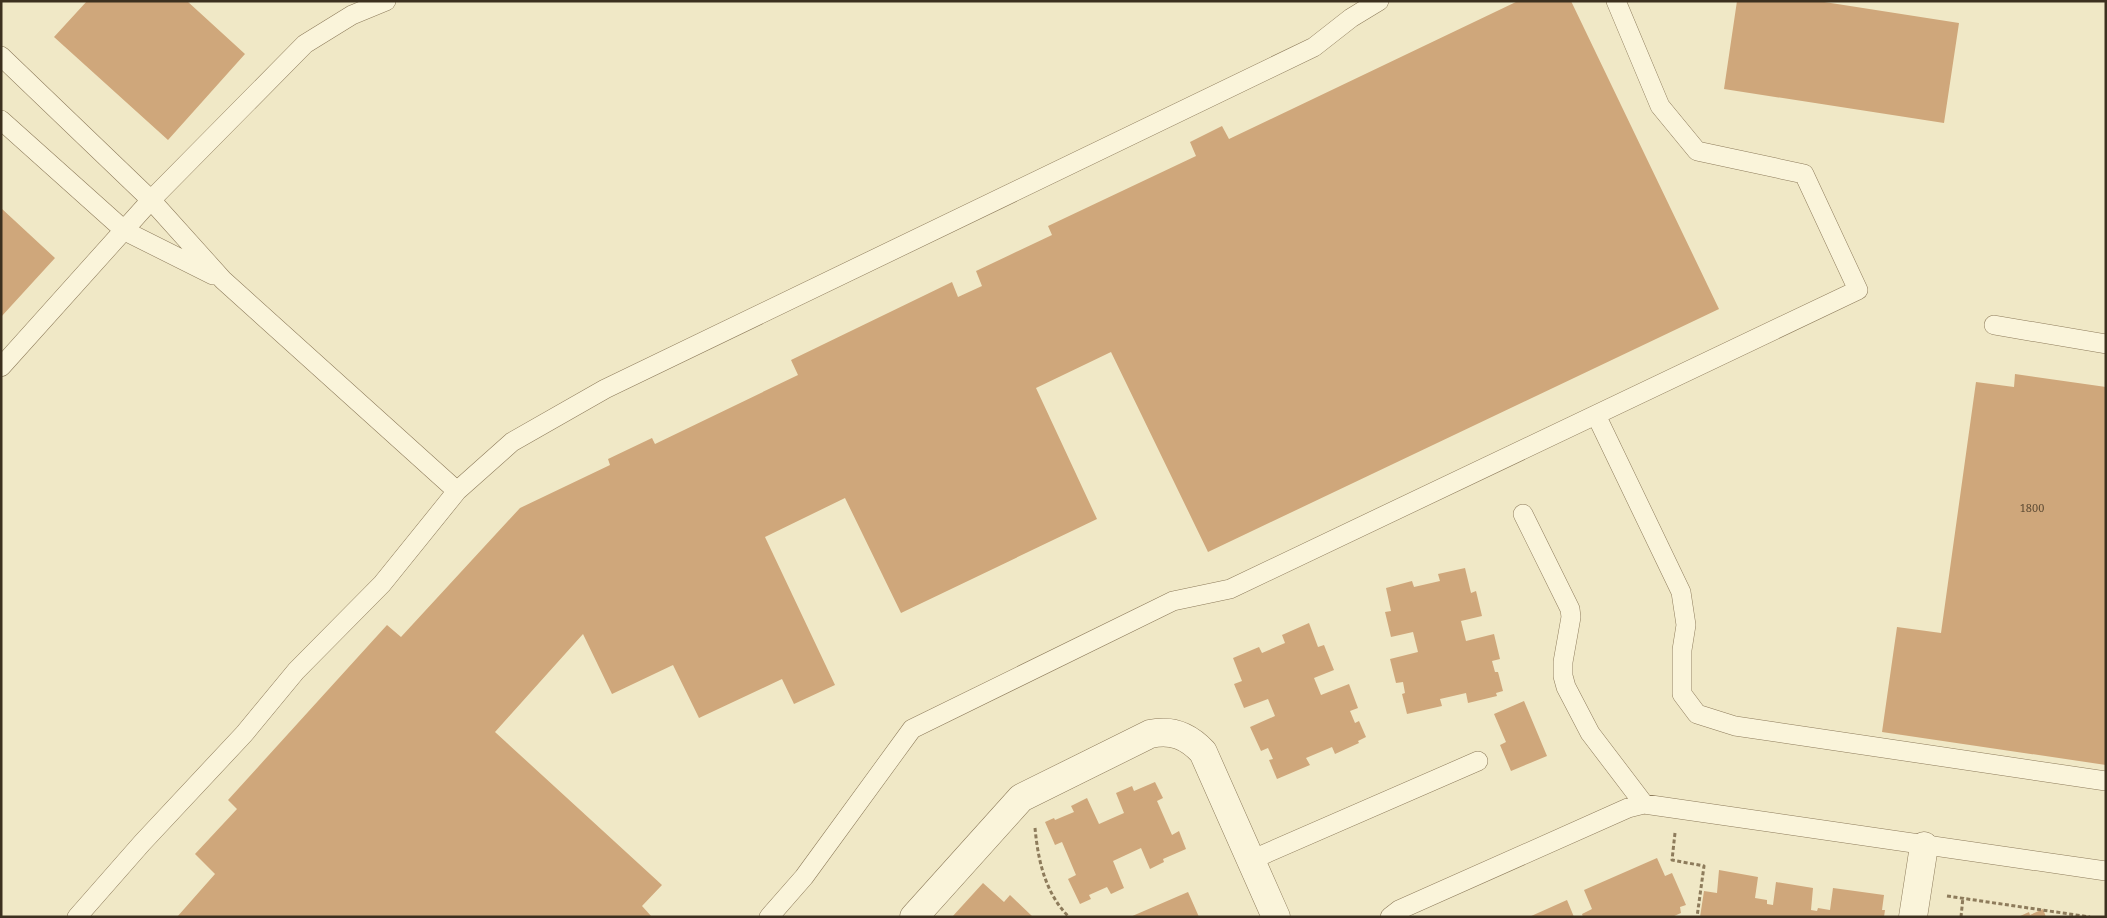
<svg xmlns="http://www.w3.org/2000/svg" width="2107" height="918" font-family="'Noto Serif',serif">
  <style>
    .building { fill: #cfa77b }
    .lines { fill: none; stroke-linecap: round; stroke-linejoin: round }
    .service-casing { stroke: #8d7b5b; stroke-width: 20 }
    .minor-casing { stroke: #8d7b5b; stroke-width: 29 }
    .path { stroke: #8d7b5b; stroke-width: 3; stroke-dasharray: 4 2.5; stroke-linecap: butt }
    .service { stroke: #faf4da; stroke-width: 19 }
    .minor { stroke: #faf4da; stroke-width: 28 }
    .labels { text-anchor: middle; dominant-baseline: central; stroke-width: 4.5; stroke-linejoin: round; paint-order: stroke }
    .number-label { font-size: 11px; fill: #614e36 }
  </style>
  <rect width="100%" height="100%" fill="#f0e8c6"/>
  <path class="building" d="M 87,1 L 187,1 L 245,54 L 168,140 L 54,37 Z
    M 1518,1 L 1571,1 L 1719,309 L 1208,552 L 1111,352 L 1036,388 L 1097,519 L 901,613 L 845,498 L 765,537 L 835,685 L 794,704 L 782,679 L 699,718 L 673,665 L 612,694 L 583,634 L 495,732 L 662,885 L 642,906 L 652,917 L 177,917 L 215,874 L 195,854 L 237,809 L 228,800 L 387,625 L 401,637 L 520,508 L 610,465 L 608,459 L 652,438 L 655,444 L 798,375 L 791,360 L 952,282 L 958,297 L 982,286 L 976,271 L 1052,235 L 1048,226 L 1196,156 L 1190,142 L 1222,126 L 1229,139 Z
    M 1737,1 L 1818,1 L 1959,23 L 1944,123 L 1724,89 Z
    M 1,208 L 55,258 L 1,317 Z
    M 2015,374 L 2106,387 L 2106,765 L 1882,732 L 1897,627 L 1941,633 L 1976,382 L 2014,387 Z
    M 1465,568 L 1471,593 L 1476,591 L 1482,616 L 1461,621 L 1466,641 L 1494,634 L 1500,659 L 1492,661 L 1495,672 L 1498,672 L 1503,691 L 1496,693 L 1497,696 L 1468,703 L 1466,693 L 1440,699 L 1442,706 L 1407,714 L 1402,694 L 1405,693 L 1403,682 L 1396,683 L 1390,659 L 1418,652 L 1413,632 L 1391,637 L 1385,612 L 1391,611 L 1386,588 L 1412,581 L 1414,587 L 1440,581 L 1438,574 Z
    M 1309,623 L 1318,647 L 1324,645 L 1334,670 L 1314,678 L 1321,695 L 1349,684 L 1358,708 L 1350,711 L 1355,723 L 1359,721 L 1366,737 L 1358,741 L 1359,743 L 1335,754 L 1332,747 L 1306,758 L 1310,765 L 1277,779 L 1269,760 L 1273,759 L 1268,748 L 1261,751 L 1250,727 L 1275,716 L 1268,699 L 1244,708 L 1234,684 L 1242,681 L 1233,658 L 1259,647 L 1262,653 L 1285,643 L 1282,635 Z
    M 1524,701 L 1547,756 L 1511,771 L 1500,745 L 1506,742 L 1494,714 Z
    M 1155,782 L 1163,798 L 1157,801 L 1172,835 L 1179,831 L 1186,849 L 1163,859 L 1164,862 L 1150,869 L 1141,848 L 1113,861 L 1124,888 L 1111,894 L 1107,887 L 1089,895 L 1091,899 L 1080,904 L 1068,879 L 1076,875 L 1062,842 L 1055,845 L 1045,822 L 1054,818 L 1055,820 L 1074,812 L 1071,806 L 1087,798 L 1099,824 L 1124,813 L 1116,793 L 1132,786 L 1134,791 Z
    M 1657,858 L 1665,876 L 1672,873 L 1686,905 L 1680,907 L 1681,913 L 1672,917 L 1583,917 L 1582,914 L 1592,909 L 1584,890 Z
    M 1719,870 L 1758,877 L 1755,898 L 1767,900 L 1767,904 L 1773,905 L 1776,882 L 1813,888 L 1811,910 L 1817,911 L 1818,908 L 1830,910 L 1833,888 L 1884,895 L 1882,910 L 1885,910 L 1884,917 L 1700,917 L 1704,891 L 1717,893 Z
    M 983,883 L 1004,902 L 1010,895 L 1033,917 L 952,917 Z
    M 1188,892 L 1199,917 L 1130,917 Z
    M 1567,900 L 1574,917 L 1529,917 Z
    M 2043,909 L 2046,917 L 2018,917 L 2029,912 L 2030,915 Z"/>
  <g class="lines">
    <g class="service-casing">
      <path id="service" d="M 1,56 L 151,200 L 223,280 L 457,491
        M 1,120 L 125,231 L 213,275
        M 1994,325 L 2106,344
        M 1,367 L 151,200 L 305,44 L 352,15 L 386,1
        M 1596,415 L 1681,592 L 1686,625 L 1682,650 L 1682,694 L 1697,714 L 1735,726 L 2106,781
        M 1523,514 L 1570,609 L 1571,617 L 1563,662 L 1563,676 L 1566,687 L 1590,733 L 1644,804
        M 1251,860 L 1478,761
        M 77,917 L 142,843 L 244,734 L 296,671 L 382,584 L 457,491 L 512,442 L 605,389 L 1314,47 L 1351,18 L 1379,1
        M 769,917 L 804,877 L 912,729 L 1173,601 L 1230,589 L 1858,290 L 1804,174 L 1697,151 L 1660,106 L 1616,1
        M 1390,917 L 1399,910 L 1628,808 L 1644,804 L 2106,871"/>
    </g>
    <g class="minor-casing">
      <path id="minor" d="M 914,917 L 1021,798 L 1150,734 C 1172,729 1188,736 1203,752 L 1276,917
        M 1913,917 L 1924,846"/>
    </g>
    <path class="path" d="M 1035,828 C 1038,860 1045,893 1069,917
      M 1675,833 L 1672,860 L 1704,866 L 1697,917
      M 1947,896 L 2090,917
      M 1961,917 L 1963,897"/>
    <use href="#service" class="service"/>
    <use href="#minor" class="minor"/>
  </g>
  <g class="labels">
    <g class="number-label">
      <text x="2032" y="507">1800</text>
    </g>
  </g>
  <rect width="2107" height="918" fill="none" stroke="#3c301f" stroke-width="5"/>
</svg>
